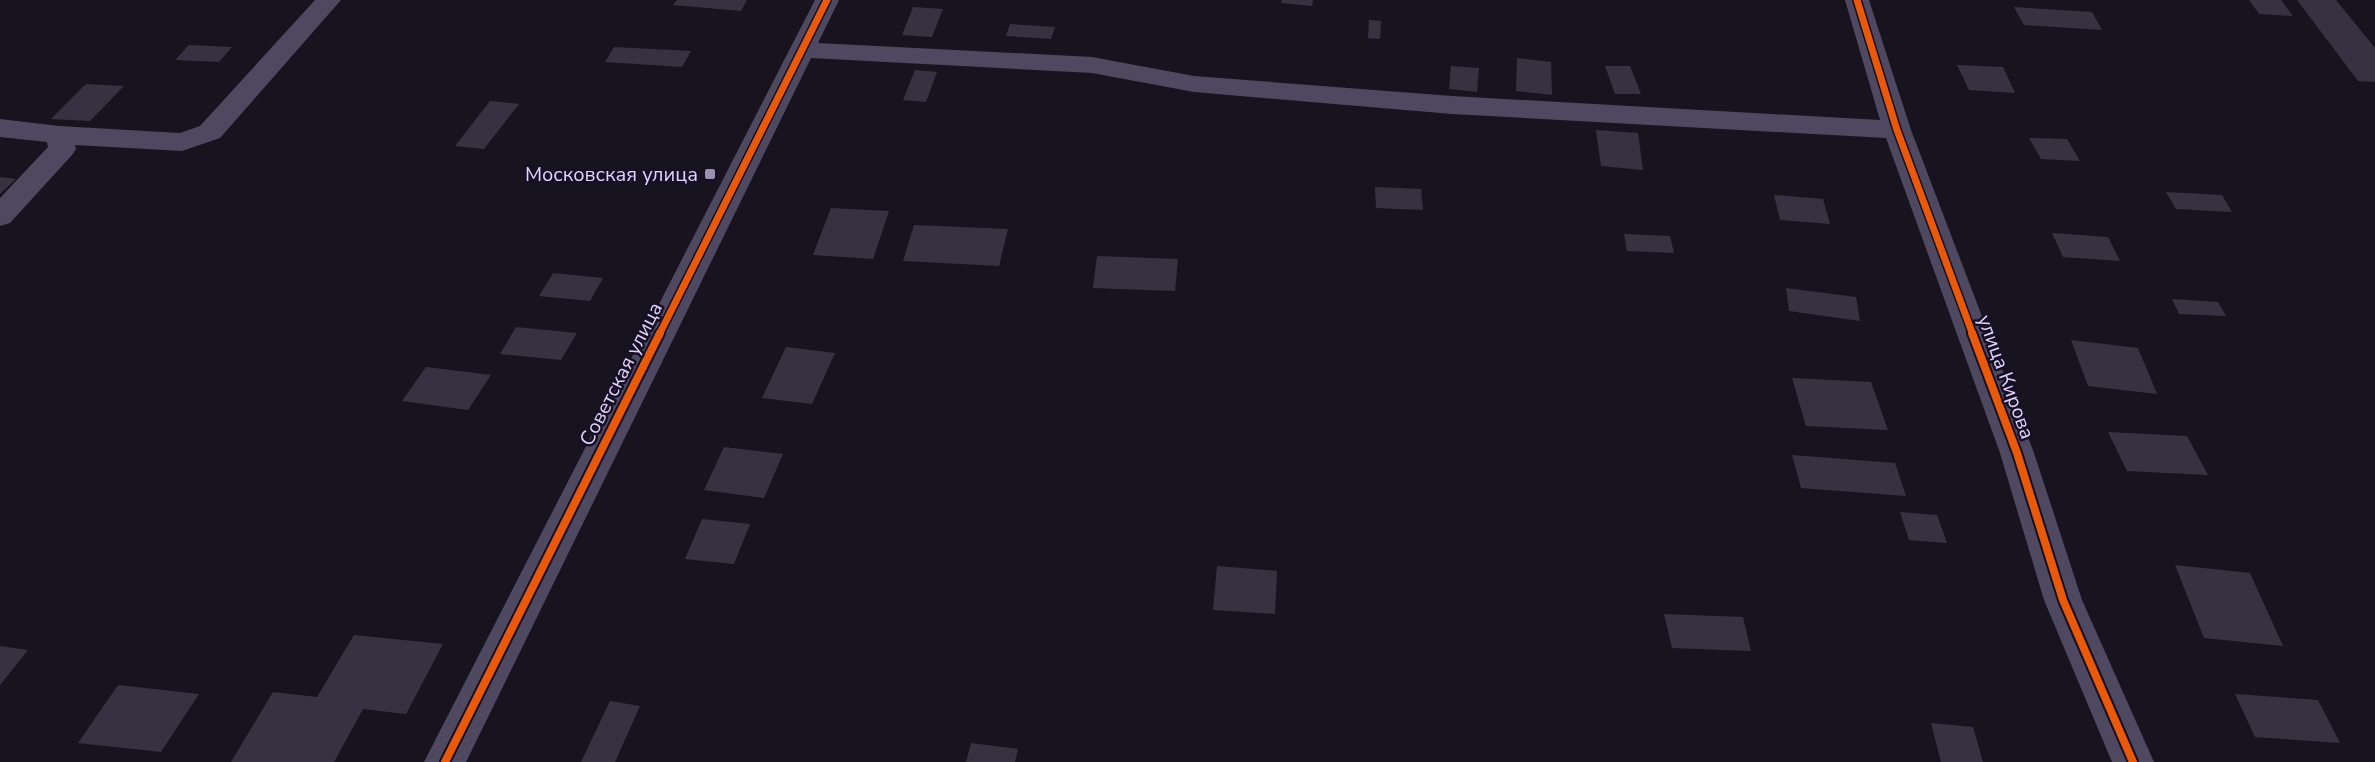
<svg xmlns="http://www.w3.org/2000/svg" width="2375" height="762" font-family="'Nunito Sans',sans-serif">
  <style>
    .building { fill: #373241 }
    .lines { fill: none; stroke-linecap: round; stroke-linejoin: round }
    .minor { fill: #4e4960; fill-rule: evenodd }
    .cycleway-far1-casing { stroke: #170f24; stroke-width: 10 }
    .cycleway-casing { stroke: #170f24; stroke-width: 12 }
    .cycleway-far1 { stroke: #e8590c; stroke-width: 7 }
    .cycleway { stroke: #e8590c; stroke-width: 8 }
    .poi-dot { fill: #9a90b0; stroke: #170f24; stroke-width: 2 }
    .labels { text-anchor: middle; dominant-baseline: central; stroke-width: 5; stroke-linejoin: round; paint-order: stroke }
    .poi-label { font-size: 20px; fill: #e0d3fe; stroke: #170f24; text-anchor: end }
    .street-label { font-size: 20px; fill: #e0d3fe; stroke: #170f24 }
  </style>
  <rect width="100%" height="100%" fill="#18141f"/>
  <path class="building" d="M 677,0 L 747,0 L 741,11 L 673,5 Z
    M 1282,0 L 1313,0 L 1312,6 L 1281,3 Z
    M 2249,0 L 2281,0 L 2293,16 L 2259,14 Z
    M 2297,0 L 2336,0 L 2375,48 L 2375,82 L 2358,81 Z
    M 913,7 L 943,9 L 932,37 L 902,35 Z
    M 2014,7 L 2092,12 L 2102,30 L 2024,25 Z
    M 1369,20 L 1381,21 L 1380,39 L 1368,38 Z
    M 1010,24 L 1055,27 L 1051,39 L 1006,36 Z
    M 189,45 L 232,47 L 219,62 L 175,60 Z
    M 614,47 L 691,51 L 682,67 L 605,62 Z
    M 1517,58 L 1551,62 L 1552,95 L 1516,91 Z
    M 1957,65 L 2003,67 L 2015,93 L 1969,90 Z
    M 1451,66 L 1479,68 L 1477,92 L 1449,89 Z
    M 1605,66 L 1630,66 L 1641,94 L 1615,94 Z
    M 915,70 L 937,72 L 926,102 L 903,100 Z
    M 86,84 L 124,86 L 90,121 L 51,119 Z
    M 490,101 L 519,104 L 484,149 L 455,146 Z
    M 1596,130 L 1638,133 L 1643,170 L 1601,166 Z
    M 2029,138 L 2067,139 L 2080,161 L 2041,159 Z
    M 0,177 L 16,179 L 0,194 Z
    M 1375,187 L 1421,189 L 1423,210 L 1376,208 Z
    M 2166,192 L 2222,195 L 2232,212 L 2176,209 Z
    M 1774,195 L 1823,199 L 1830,224 L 1780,220 Z
    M 831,208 L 889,211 L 873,259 L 813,255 Z
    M 914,225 L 1008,229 L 999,266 L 903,261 Z
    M 2052,233 L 2108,237 L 2120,261 L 2063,257 Z
    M 1624,234 L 1670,236 L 1674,253 L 1627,251 Z
    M 1097,256 L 1178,259 L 1175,291 L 1093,288 Z
    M 553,273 L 603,278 L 590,301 L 539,296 Z
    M 1786,288 L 1856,297 L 1860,321 L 1789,311 Z
    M 2172,299 L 2218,302 L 2226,316 L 2179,314 Z
    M 516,327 L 577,333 L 561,360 L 500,354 Z
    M 2071,340 L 2138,348 L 2157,394 L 2088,386 Z
    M 786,347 L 835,353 L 812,404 L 762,398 Z
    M 426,367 L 491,375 L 468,410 L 402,401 Z
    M 1792,378 L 1871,382 L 1888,430 L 1806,426 Z
    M 2108,432 L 2187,436 L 2208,475 L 2127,471 Z
    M 724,447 L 783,454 L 764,498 L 704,490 Z
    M 1792,455 L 1895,463 L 1906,496 L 1801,488 Z
    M 1900,512 L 1937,515 L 1947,543 L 1909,540 Z
    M 702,519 L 750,524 L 734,564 L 685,559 Z
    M 2175,565 L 2250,573 L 2283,646 L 2204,638 Z
    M 1217,566 L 1277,571 L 1275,614 L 1213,610 Z
    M 1664,614 L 1743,617 L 1751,651 L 1672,648 Z
    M 354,635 L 443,644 L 406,714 L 363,709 L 334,762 L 231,762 L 273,692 L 317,697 Z
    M 0,646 L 28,650 L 0,685 Z
    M 118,685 L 199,694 L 161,752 L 78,743 Z
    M 2235,694 L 2318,700 L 2340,743 L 2255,737 Z
    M 610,701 L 640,706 L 615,762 L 581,762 Z
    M 1931,723 L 1973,727 L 1983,762 L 1941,762 Z
    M 971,743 L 1018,749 L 1015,762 L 966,762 Z"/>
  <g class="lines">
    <path class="minor" d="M 315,0 L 341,0 L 220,138 L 182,151 L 75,145 L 76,149 L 72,155 L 10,223 L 0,226 L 0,198 L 48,147 L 47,142 L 0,137 L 0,119 L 59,126 L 180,133 L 200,126 Z
      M 815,0 L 839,0 L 818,43 L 1092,57 L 1194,76 L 1452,96 L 1880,120 L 1845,0 L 1869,0 L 1911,130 L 2034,453 L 2082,600 L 2154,762 L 2112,762 L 2044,600 L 2000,453 L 1886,138 L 1452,114 L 1194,92 L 1092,73 L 811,58 L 466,762 L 424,762 Z"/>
    <g class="cycleway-far1-casing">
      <path id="cycleway-far1" d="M 1857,0 L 1897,130 L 1973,335
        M 659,335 L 827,0"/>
    </g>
    <g class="cycleway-casing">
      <path id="cycleway" d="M 1972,333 L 2017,453 L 2063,600 L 2133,762
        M 445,762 L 660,333"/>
    </g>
    <use href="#cycleway-far1" class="cycleway-far1"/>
    <use href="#cycleway" class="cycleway"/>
  </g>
  <rect class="poi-dot" x="704" y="168" width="12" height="12" rx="3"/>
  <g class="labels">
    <g class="poi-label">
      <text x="698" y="174">Московская улица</text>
    </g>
    <g class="street-label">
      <text transform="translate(621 374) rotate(-63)">Советская улица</text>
      <text transform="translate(2006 377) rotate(70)">улица Кирова</text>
    </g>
  </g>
</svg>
